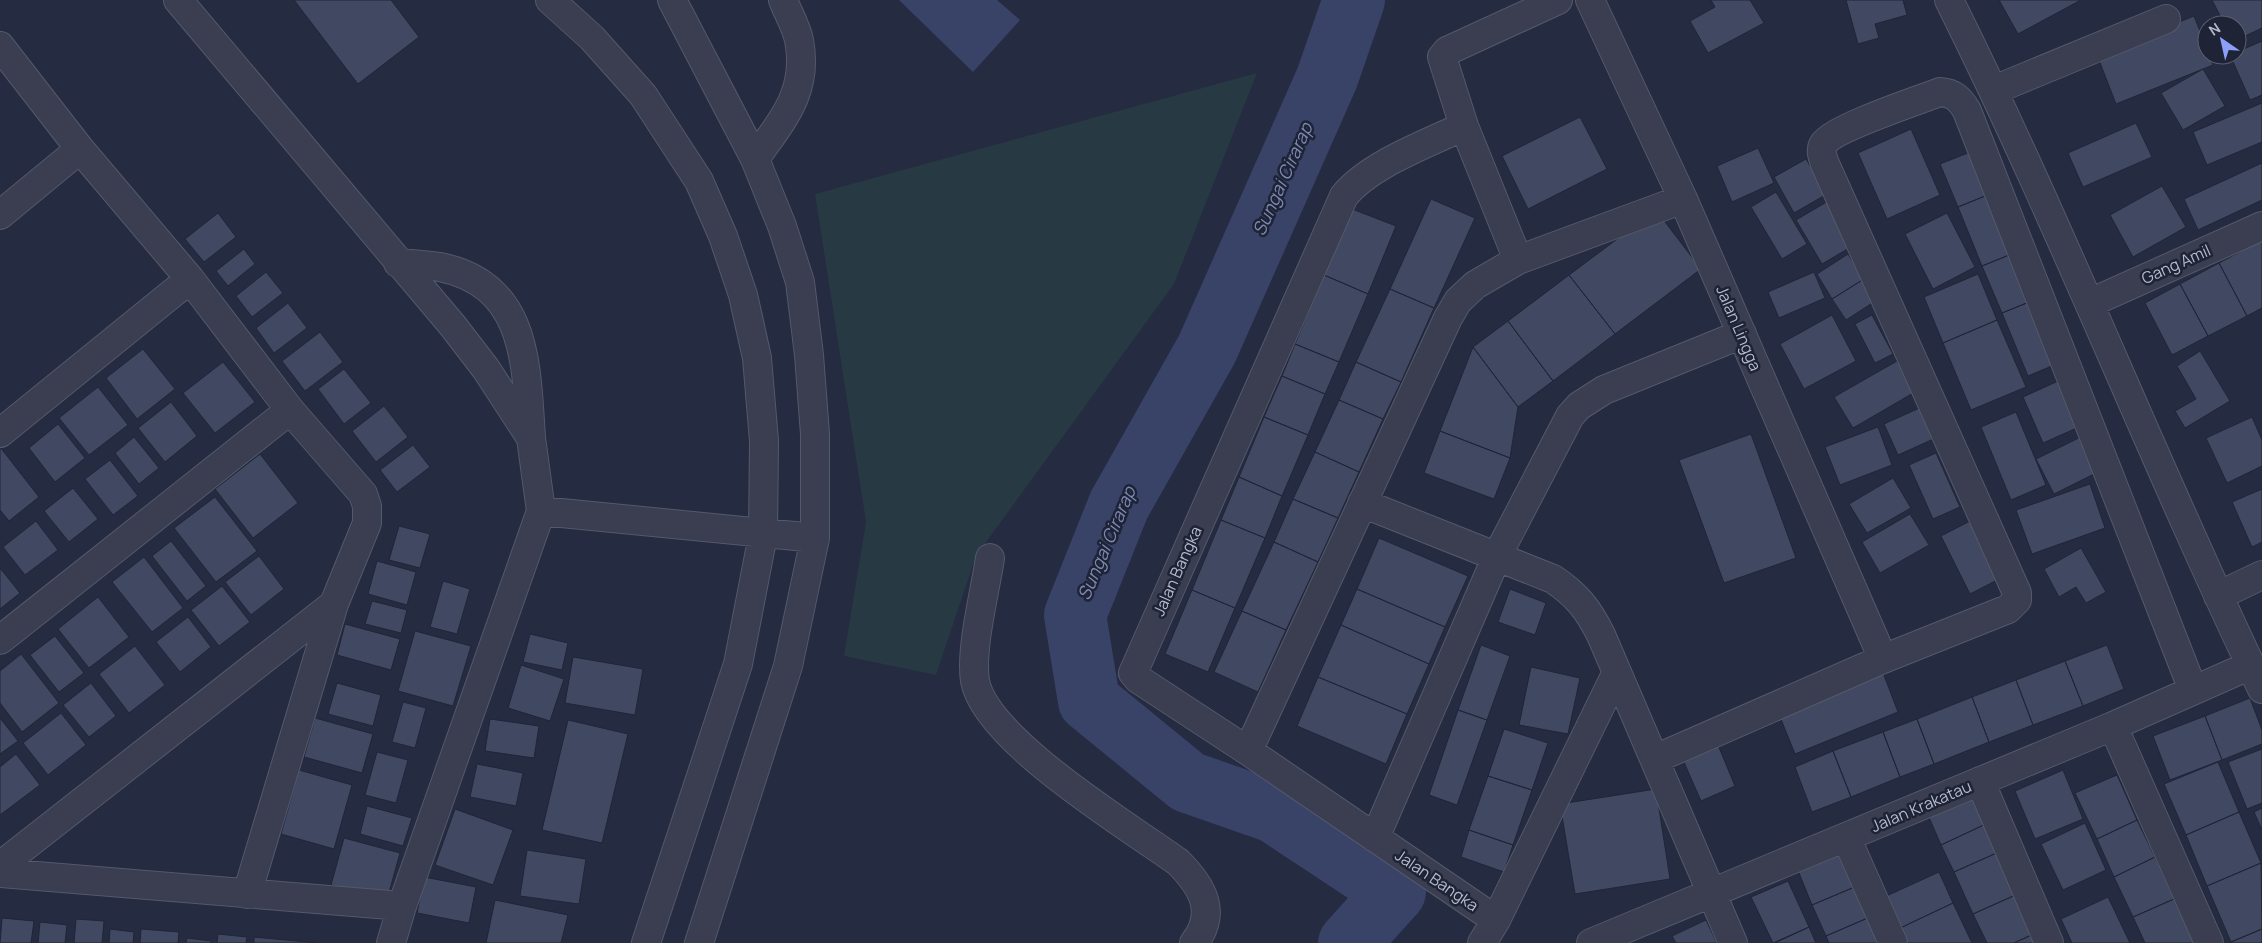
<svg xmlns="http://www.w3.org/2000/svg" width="2262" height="943" font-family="Manrope,sans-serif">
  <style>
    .green { fill: #273942 }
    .water { fill: #394368 }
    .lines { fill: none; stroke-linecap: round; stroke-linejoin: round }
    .river { stroke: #394368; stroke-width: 62 }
    .building { fill: #414861; stroke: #202538 }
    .minor-casing { stroke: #54596b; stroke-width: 30 }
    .minor { stroke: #3a3e50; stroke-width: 28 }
    .labels { text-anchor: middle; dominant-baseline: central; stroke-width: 5; stroke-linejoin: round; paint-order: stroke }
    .street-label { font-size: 16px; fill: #b6bacb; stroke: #1e2336 }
    .water-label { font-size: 18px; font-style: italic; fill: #7d89b2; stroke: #1e2336 }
  </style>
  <rect width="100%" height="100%" fill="#252b41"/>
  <path class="green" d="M 1257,73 L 1174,284 L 976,556 L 936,675 L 844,656 L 866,522 L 815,194 Z"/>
  <path class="water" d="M 899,0 L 997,0 L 1020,20 L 973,72 Z"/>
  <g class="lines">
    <path class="river" d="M 1349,943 L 1395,892 L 1274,812 L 1188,782 L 1089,701 L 1075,615 L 1119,505 L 1207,349 L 1327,78 L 1354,0"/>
  </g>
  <path class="building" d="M 294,0 L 391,0 L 419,37 L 358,84 Z
    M 1711,0 L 1750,0 L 1764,23 L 1708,53 L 1690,21 L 1715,7 Z
    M 1846,0 L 1903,0 L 1907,15 L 1875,24 L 1879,38 L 1858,44 Z
    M 1999,0 L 2081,0 L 2018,34 Z
    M 2212,0 L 2262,0 L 2262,28 L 2237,40 L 2237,25 L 2225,25 Z
    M 2194,16 L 2207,49 L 2207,55 L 2209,55 L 2213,65 L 2116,104 L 2097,55 Z
    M 2262,41 L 2262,95 L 2250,100 L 2230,55 L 2237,55 L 2237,52 Z
    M 2203,69 L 2225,106 L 2183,130 L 2161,93 Z
    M 2262,103 L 2262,142 L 2207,165 L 2193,132 Z
    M 1580,117 L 1607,169 L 1528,209 L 1502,156 Z
    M 2136,123 L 2152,157 L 2083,187 L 2068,153 Z
    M 1911,129 L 1940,195 L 1887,219 L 1858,153 Z
    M 1758,148 L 1774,183 L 1732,202 L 1717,166 Z
    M 1973,151 L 1990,194 L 1958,207 L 1940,164 Z
    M 1806,159 L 1827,194 L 1794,213 L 1774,177 Z
    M 2262,163 L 2262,200 L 2198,230 L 2184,199 Z
    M 2162,186 L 2186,227 L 2133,257 L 2110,215 Z
    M 1776,192 L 1807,244 L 1782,259 L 1751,207 Z
    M 1990,194 L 2014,253 L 1982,266 L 1958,207 Z
    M 1431,199 L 1475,218 L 1434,308 L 1390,289 Z
    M 1830,200 L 1856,244 L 1822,264 L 1796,220 Z
    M 1352,209 L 1396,226 L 1368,294 L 1324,275 Z
    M 1656,210 L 1701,269 L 1615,334 L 1569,275 Z
    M 218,213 L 236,237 L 204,262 L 185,239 Z
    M 1947,213 L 1975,267 L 1933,289 L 1905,234 Z
    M 2262,240 L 2262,308 L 2247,316 L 2219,263 Z
    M 244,249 L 255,264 L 228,286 L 216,271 Z
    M 2014,253 L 2034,300 L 2002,313 L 1982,266 Z
    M 1848,254 L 1864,279 L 1832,299 L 1817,274 Z
    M 2219,263 L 2247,316 L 2208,336 L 2180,284 Z
    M 266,272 L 283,293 L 252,317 L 236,296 Z
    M 1814,272 L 1825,298 L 1779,318 L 1768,292 Z
    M 1978,274 L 1997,320 L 1943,343 L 1924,297 Z
    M 1324,275 L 1368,294 L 1339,362 L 1295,344 Z
    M 1569,275 L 1615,334 L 1553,381 L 1508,321 Z
    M 1864,279 L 1877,300 L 1846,320 L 1832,299 Z
    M 2180,284 L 2208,336 L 2172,355 L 2145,303 Z
    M 1390,289 L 1434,308 L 1401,382 L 1356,362 Z
    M 2034,300 L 2059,363 L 2028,376 L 2002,313 Z
    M 288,303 L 307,328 L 274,353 L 256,328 Z
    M 1832,315 L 1856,361 L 1804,389 L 1780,344 Z
    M 1872,315 L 1893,354 L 1875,363 L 1855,324 Z
    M 1997,320 L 2026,387 L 1971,410 L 1943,343 Z
    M 1508,321 L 1553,381 L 1518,407 L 1473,347 Z
    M 320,332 L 343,362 L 305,391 L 282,361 Z
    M 1295,344 L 1339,362 L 1325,394 L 1282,376 Z
    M 1473,347 L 1518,407 L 1510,458 L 1440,431 Z
    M 143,349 L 175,389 L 137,419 L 106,378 Z
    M 2200,351 L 2230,401 L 2185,428 L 2175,411 L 2196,399 L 2177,366 Z
    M 1897,361 L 1915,392 L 1853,428 L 1834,397 Z
    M 223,362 L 255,402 L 215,433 L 183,393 Z
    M 1356,362 L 1401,382 L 1383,419 L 1339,400 Z
    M 344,369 L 371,403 L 344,424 L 318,389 Z
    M 1282,376 L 1325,394 L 1308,435 L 1264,417 Z
    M 2067,377 L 2088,423 L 2043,443 L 2023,397 Z
    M 98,387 L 128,425 L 89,455 L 59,418 Z
    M 1339,400 L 1383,419 L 1359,472 L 1315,452 Z
    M 171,402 L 197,436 L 165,462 L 138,428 Z
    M 384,406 L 408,437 L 376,462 L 352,431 Z
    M 1924,406 L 1938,437 L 1898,455 L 1884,424 Z
    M 2016,412 L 2046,485 L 2011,500 L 1981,427 Z
    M 1264,417 L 1308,435 L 1282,496 L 1239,477 Z
    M 2252,417 L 2262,440 L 2262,466 L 2227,483 L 2206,438 Z
    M 58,424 L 85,458 L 55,482 L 29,448 Z
    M 1878,427 L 1892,465 L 1840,485 L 1825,447 Z
    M 1440,431 L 1510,458 L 1494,499 L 1424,473 Z
    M 2089,433 L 2106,468 L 2054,494 L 2036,459 Z
    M 1751,434 L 1796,558 L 1724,583 L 1679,460 Z
    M 134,437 L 159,468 L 139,484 L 115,453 Z
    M 413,445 L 430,467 L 397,492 L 380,470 Z
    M 0,447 L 39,497 L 9,521 L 0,510 Z
    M 1315,452 L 1359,472 L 1338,518 L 1293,499 Z
    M 1936,453 L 1960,507 L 1933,519 L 1909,465 Z
    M 260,454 L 298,503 L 253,538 L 215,489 Z
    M 110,460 L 138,496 L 113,515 L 85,479 Z
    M 1239,477 L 1282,496 L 1265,538 L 1221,520 Z
    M 1893,478 L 1911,508 L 1867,533 L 1849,504 Z
    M 2090,484 L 2105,528 L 2032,554 L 2016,510 Z
    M 73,488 L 98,519 L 69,542 L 44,511 Z
    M 2262,489 L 2262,542 L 2252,547 L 2232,502 Z
    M 215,497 L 257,551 L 216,582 L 174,528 Z
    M 1293,499 L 1338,518 L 1318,562 L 1274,542 Z
    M 1910,514 L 1929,545 L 1880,573 L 1862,542 Z
    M 1974,519 L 2003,577 L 1970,594 L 1941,536 Z
    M 1221,520 L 1265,538 L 1235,608 L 1192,590 Z
    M 36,521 L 58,550 L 25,575 L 3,547 Z
    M 399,526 L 430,534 L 420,568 L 389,560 Z
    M 1379,538 L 1468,576 L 1445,627 L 1357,589 Z
    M 171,541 L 206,586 L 187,601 L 152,556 Z
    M 1274,542 L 1318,562 L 1286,630 L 1242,611 Z
    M 2081,548 L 2106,592 L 2086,603 L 2076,587 L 2059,597 L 2044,569 Z
    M 259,556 L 284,589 L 251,615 L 225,582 Z
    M 144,557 L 183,608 L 152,632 L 112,582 Z
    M 377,561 L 416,572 L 407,605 L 368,594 Z
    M 0,568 L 20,593 L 0,609 Z
    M 443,581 L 470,589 L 457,634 L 430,627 Z
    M 222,586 L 250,622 L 219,646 L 191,610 Z
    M 1357,589 L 1445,627 L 1429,664 L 1341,625 Z
    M 1510,589 L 1546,603 L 1535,635 L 1498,622 Z
    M 1192,590 L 1235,608 L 1208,672 L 1165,654 Z
    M 98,597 L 129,637 L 89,668 L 58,629 Z
    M 372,601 L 407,610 L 401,633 L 365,624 Z
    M 1242,611 L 1286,630 L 1258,692 L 1214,672 Z
    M 188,617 L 211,647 L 180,672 L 156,642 Z
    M 345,624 L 400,639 L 391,670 L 337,655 Z
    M 1341,625 L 1429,664 L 1407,714 L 1318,677 Z
    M 415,631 L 471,646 L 453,706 L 398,691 Z
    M 530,634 L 568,643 L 562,670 L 523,662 Z
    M 55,636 L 84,673 L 59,692 L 30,655 Z
    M 1481,645 L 1510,656 L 1487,720 L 1458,710 Z
    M 2107,645 L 2124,689 L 2083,706 L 2065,661 Z
    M 135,646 L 165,685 L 129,713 L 99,674 Z
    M 21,654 L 59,703 L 22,732 L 0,703 L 0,671 Z
    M 573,657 L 643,669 L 635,715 L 565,703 Z
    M 2065,661 L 2083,706 L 2033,725 L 2016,680 Z
    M 521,665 L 564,679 L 550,721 L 508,708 Z
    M 1880,665 L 1898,712 L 1795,754 L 1776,707 Z
    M 1531,667 L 1580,678 L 1568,734 L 1519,725 Z
    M 1318,677 L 1407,714 L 1386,764 L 1297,726 Z
    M 2016,680 L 2033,725 L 1989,742 L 1972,697 Z
    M 91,683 L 116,716 L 89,737 L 63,705 Z
    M 337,683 L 381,695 L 373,726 L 328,714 Z
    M 1972,697 L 1989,742 L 1934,764 L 1917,719 Z
    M 2250,698 L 2262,730 L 2262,744 L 2222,760 L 2205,716 Z
    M 403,702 L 426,708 L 415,748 L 392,742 Z
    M 1458,710 L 1487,720 L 1457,805 L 1429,795 Z
    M 61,713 L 86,745 L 48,775 L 23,743 Z
    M 2205,716 L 2222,760 L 2170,780 L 2153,736 Z
    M 0,718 L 18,741 L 0,754 Z
    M 315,718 L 373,734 L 362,773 L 304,757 Z
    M 490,719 L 539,726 L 534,758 L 485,751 Z
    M 1917,719 L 1934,764 L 1900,777 L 1883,732 Z
    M 568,720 L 628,734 L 602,843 L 542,830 Z
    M 1504,729 L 1548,743 L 1532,790 L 1488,776 Z
    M 1883,732 L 1900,777 L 1851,797 L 1833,751 Z
    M 1718,745 L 1735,786 L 1701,801 L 1683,760 Z
    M 2262,749 L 2262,803 L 2247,809 L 2228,762 Z
    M 1833,751 L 1851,797 L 1812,812 L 1795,767 Z
    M 377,752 L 408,760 L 396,803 L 365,795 Z
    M 16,754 L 40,785 L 0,815 L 0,767 Z
    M 2218,762 L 2239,812 L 2186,835 L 2164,784 Z
    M 477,764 L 523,773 L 516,806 L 470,797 Z
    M 299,770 L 352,785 L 334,849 L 281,834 Z
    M 2063,770 L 2083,819 L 2035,839 L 2015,791 Z
    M 2117,775 L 2137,820 L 2097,839 L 2075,793 Z
    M 1488,776 L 1532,790 L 1513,845 L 1469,830 Z
    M 1656,789 L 1670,879 L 1575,894 L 1560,804 Z
    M 1974,794 L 1988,823 L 1941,845 L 1928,815 Z
    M 367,806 L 412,818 L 403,846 L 360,834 Z
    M 2262,808 L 2262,830 L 2254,812 Z
    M 455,809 L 513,830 L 493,885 L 435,865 Z
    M 2239,812 L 2261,863 L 2207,886 L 2186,835 Z
    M 2137,820 L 2155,857 L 2114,877 L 2097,839 Z
    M 1988,823 L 2001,851 L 1954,872 L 1941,845 Z
    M 2085,823 L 2106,870 L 2063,890 L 2041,844 Z
    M 1469,830 L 1513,845 L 1504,872 L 1461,857 Z
    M 344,838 L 400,853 L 387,900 L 331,885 Z
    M 1841,849 L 1857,886 L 1812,905 L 1797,868 Z
    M 527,850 L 586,859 L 579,904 L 520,896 Z
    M 2001,851 L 2020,893 L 1973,914 L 1954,872 Z
    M 2155,857 L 2174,899 L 2133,917 L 2114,877 Z
    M 2261,863 L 2262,929 L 2231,942 L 2207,886 Z
    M 1939,872 L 1953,903 L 1896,930 L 1882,898 Z
    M 424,877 L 476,887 L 469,923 L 417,913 Z
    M 1788,881 L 1809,927 L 1773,943 L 1751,897 Z
    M 1857,886 L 1870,917 L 1826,936 L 1812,905 Z
    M 2020,893 L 2038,932 L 2014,943 L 1987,943 L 1973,914 Z
    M 2108,897 L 2130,943 L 2072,943 L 2061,919 Z
    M 2174,899 L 2194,943 L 2145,943 L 2133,917 Z
    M 495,900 L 568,915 L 561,943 L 486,943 Z
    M 1953,903 L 1972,943 L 1902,943 L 1896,930 Z
    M 1870,917 L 1881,943 L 1829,943 L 1826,936 Z
    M 2,918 L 34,921 L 31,943 L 0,943 Z
    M 76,919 L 104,921 L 102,943 L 74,943 Z
    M 1706,920 L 1717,943 L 1676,943 L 1672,936 Z
    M 40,922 L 67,925 L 65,943 L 38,943 Z
    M 1809,927 L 1816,943 L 1775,943 Z
    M 110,929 L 134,932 L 133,943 L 109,943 Z
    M 141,929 L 179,932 L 178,943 L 140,943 Z
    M 2262,929 L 2262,943 L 2231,943 L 2231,942 Z
    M 2038,932 L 2043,943 L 2014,943 Z
    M 218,934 L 247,937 L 246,943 L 217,943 Z
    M 254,937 L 318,943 L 254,943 Z
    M 187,938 L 211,941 L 211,943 L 186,943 Z"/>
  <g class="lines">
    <g class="minor-casing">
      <path id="minor" d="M 178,0 L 453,326 L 486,369 L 531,438 L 541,511 L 402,906 L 391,943
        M 550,0 L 592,38 L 643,95 L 699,181 L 723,236 L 743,295 L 757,358 L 764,441 L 763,535 L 738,664 L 646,943
        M 672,0 L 755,159 L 782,226 L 800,282 L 809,355 L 815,434 L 815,538 L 788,666 L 699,943
        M 1590,0 L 1683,199 L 1883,659
        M 1949,0 C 2062,226 2153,462 2262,689
        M 0,46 L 80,149 L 190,279 L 290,410 L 363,494 L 367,506 L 367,523 L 334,604 L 247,894
        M 1994,90 L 2166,19
        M 1464,126 C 1427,144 1370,164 1344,196 L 1133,673 L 1138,679 L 1248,751 L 1496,920
        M 755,159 C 782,120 809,92 799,40 C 796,26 788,13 783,0
        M 0,215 L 80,149
        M 1518,260 L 1464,126 L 1442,57 L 1447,51 L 1558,0
        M 398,263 C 412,264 427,265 440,267 C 528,285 526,365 531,437
        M 2090,303 L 2262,226
        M 0,433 L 190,279
        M 1362,503 L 1553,579 C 1577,595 1588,609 1601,635 L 1733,943
        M 541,511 L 815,538
        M 990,558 C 985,592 970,649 975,681 C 986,740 1128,826 1178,862 C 1202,886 1218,912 1194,943
        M 2218,596 L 2262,575
        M 0,640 L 290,410
        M 2113,726 L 2209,943
        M 1248,751 L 1448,318 L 1458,301 L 1475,285 L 1518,260 L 1683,199
        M 1655,759 L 1883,659 L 2008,609 L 2017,600 L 2017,593 L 1825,164 C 1823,158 1820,151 1823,145 C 1831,129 1919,100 1940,92 C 1954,93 1960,99 1967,111 L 2193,690
        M 1980,781 L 2049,943
        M 1846,837 L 1893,943
        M 1375,838 L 1497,556 L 1570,416 L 1579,406 L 1604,390 L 1742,334
        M 0,866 L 334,604
        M 0,873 L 402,906
        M 1482,943 L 1496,920 L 1617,672
        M 1591,943 L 2113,726 L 2251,665"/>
    </g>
    <use href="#minor" class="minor"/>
  </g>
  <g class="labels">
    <g class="street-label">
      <text transform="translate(2176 264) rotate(-24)">Gang Amil</text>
      <text transform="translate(1739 328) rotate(67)">Jalan Lingga</text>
      <text transform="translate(1177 571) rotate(-66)">Jalan Bangka</text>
      <text transform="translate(1921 806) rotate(-23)">Jalan Krakatau</text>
      <text transform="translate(1437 880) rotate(34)">Jalan Bangka</text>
    </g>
    <g class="water-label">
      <text transform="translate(1282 179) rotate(-66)">Sungai Cirarap</text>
      <text transform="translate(1106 543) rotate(-67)">Sungai Cirarap</text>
    </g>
  </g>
  <g transform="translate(2222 40) rotate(326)"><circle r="24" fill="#1e2336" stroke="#5b5f72"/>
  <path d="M0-4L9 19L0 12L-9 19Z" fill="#8da0f9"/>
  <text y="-8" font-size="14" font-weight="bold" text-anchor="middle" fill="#b6bacb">N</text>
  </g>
</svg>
